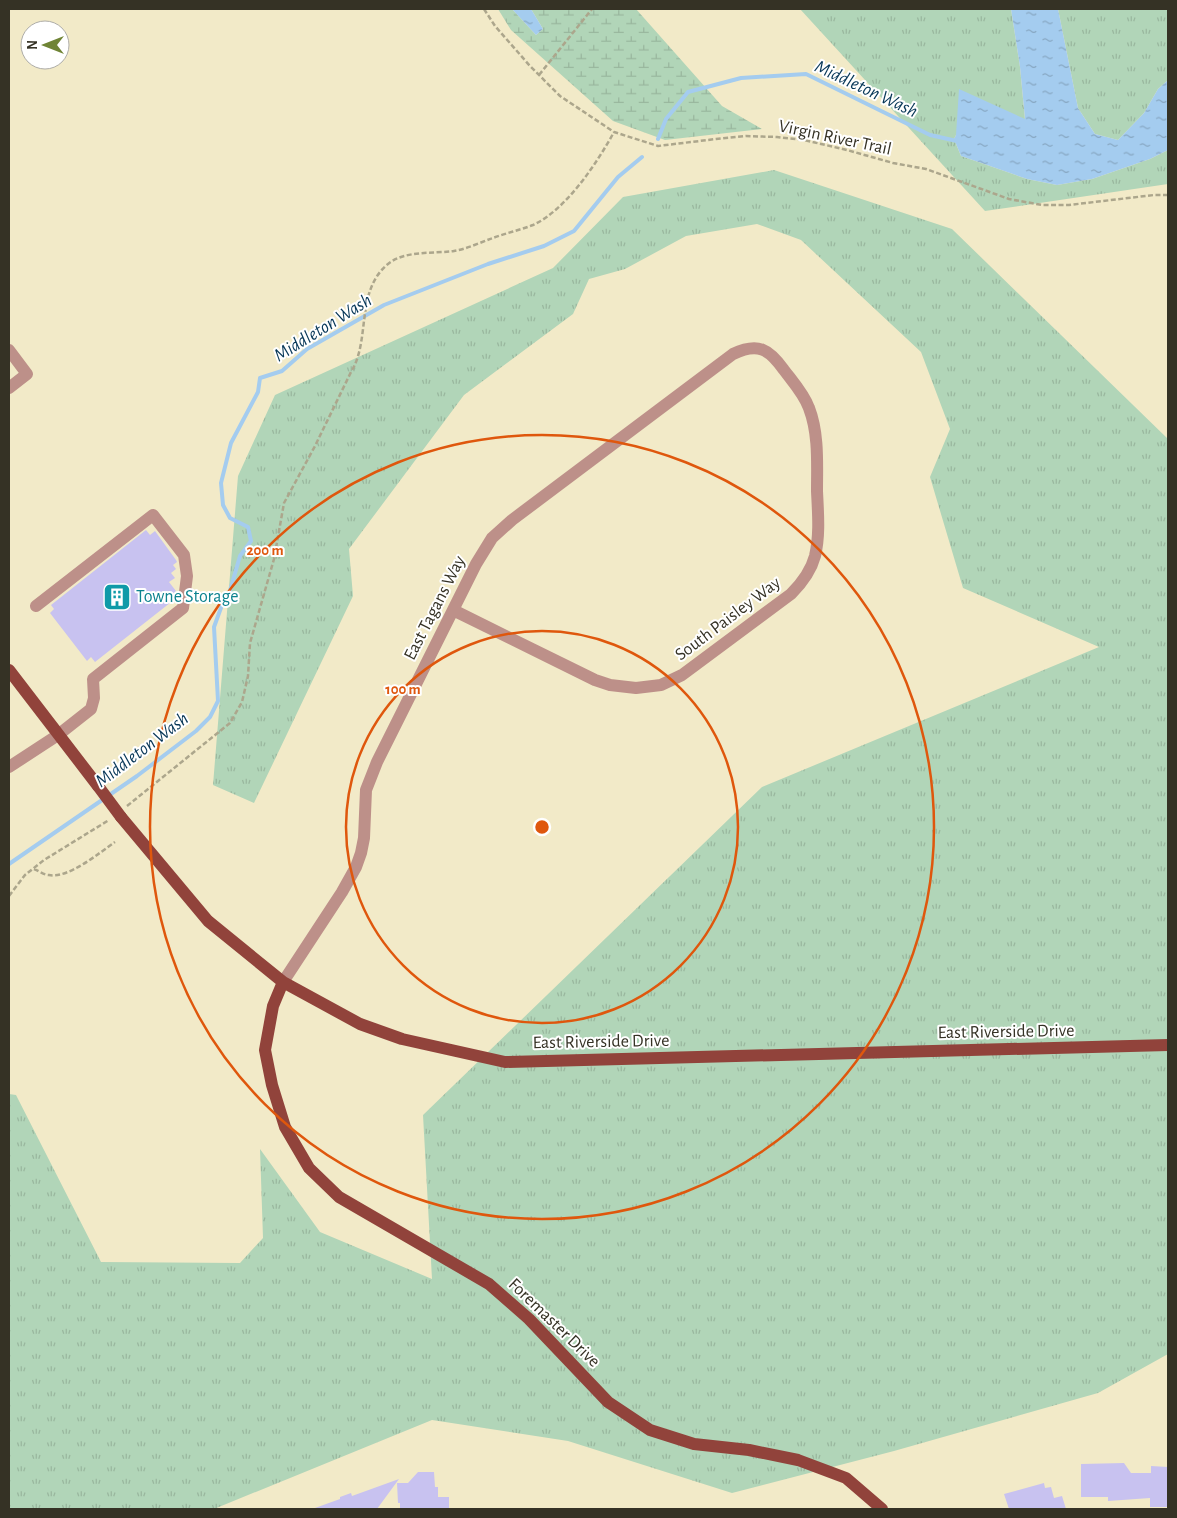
<svg xmlns="http://www.w3.org/2000/svg" width="1177" height="1518" font-family="'Alegreya Sans',sans-serif">
  <style>
    .grass { fill: url(#grass-tufts) }
    .wetland { fill: url(#wetland-marsh) }
    .water { fill: url(#water-ripples) }
    .lines { fill: none; stroke-linecap: round; stroke-linejoin: round }
    .stream { stroke: #a4ccef; stroke-width: 4 }
    .building { fill: #c8c2f0 }
    .path { stroke: #aca68c; stroke-width: 2.5; stroke-dasharray: 5 2.5; stroke-linecap: butt }
    .minor { stroke: #bd9089; stroke-width: 12 }
    .major { stroke: #91433b; stroke-width: 12 }
    .major-bridge { stroke: #91433b; stroke-width: 12 }
    .ring { fill: none; stroke: #df570d; stroke-width: 2.5 }
    .labels { text-anchor: middle; dominant-baseline: central; stroke-width: 4; stroke-linejoin: round; paint-order: stroke }
    .street-label { font-size: 18px; fill: #353225; stroke: #fff }
    .culture-label { font-size: 18px; fill: #0d838f; stroke: #fff; text-anchor: start }
    .water-label { font-size: 19px; font-style: italic; fill: #063657; stroke: #fff }
    .centre { fill: #df570d; stroke: #fff; stroke-width: 2.5 }
    .ring-label { font-size: 15px; text-anchor: middle; font-weight: bold; fill: #df570d; stroke: #fff; stroke-width: 4; stroke-linejoin: round; paint-order: stroke }
  </style>
  <defs>
    <pattern id="grass-tufts" width="24" height="20" patternUnits="userSpaceOnUse" patternTransform="scale(1.25)"><rect width="24" height="20" fill="#b1d5b8"/><path d="M3 7l-1-3M5 7V3M7 7l1-3M15 17l-1-3M17 17v-4M19 17l1-3" fill="none" stroke="#99b79e"/></pattern>
    <pattern id="wetland-marsh" width="20" height="14" patternUnits="userSpaceOnUse" patternTransform="scale(1.25)"><rect width="20" height="14" fill="#b1d5b8"/><path d="M1 5h8M5 5V1M11 12h8M15 12V8" fill="none" stroke="#99b79e"/></pattern>
    <pattern id="water-ripples" width="26" height="14" patternUnits="userSpaceOnUse" patternTransform="scale(1.25)"><rect width="26" height="14" fill="#a4ccef"/><path d="M2 4q2-2 4 0t4 0M15 11q2-2 4 0t4 0" fill="none" stroke="#86a6c1"/></pattern>
  </defs>
  <rect width="100%" height="100%" fill="#f2eac8"/>
  <path class="grass" d="M 800,9 L 1011,9 L 1020,67 L 1025,120 L 956,135 L 954,139 L 961,156 L 1027,179 L 1057,185 L 1092,179 L 1150,159 L 1168,150 L 1168,184 L 985,211 Z
    M 1058,9 L 1168,9 L 1168,80 L 1158,89 L 1144,113 L 1118,140 L 1095,134 L 1078,108 Z
    M 774,170 L 952,229 L 1168,439 L 1168,1354 L 1098,1393 L 894,1451 L 732,1493 L 568,1441 L 432,1420 L 214,1509 L 9,1509 L 9,1094 L 16,1095 L 101,1262 L 240,1263 L 263,1238 L 260,1149 L 320,1232 L 432,1279 L 423,1115 L 762,787 L 1099,647 L 963,588 L 930,477 L 950,429 L 921,352 L 801,240 L 757,224 L 686,236 L 625,269 L 589,279 L 573,314 L 464,395 L 349,549 L 353,596 L 254,803 L 213,785 L 238,476 L 275,395 L 553,268 L 623,197 Z"/>
  <path class="wetland" d="M 498,9 L 512,9 L 536,35 L 543,29 L 531,9 L 636,9 L 722,106 L 762,129 L 665,140 L 613,121 L 511,30 Z"/>
  <path class="water" d="M 512,9 L 531,9 L 543,29 L 536,35 Z
    M 1011,9 L 1058,9 L 1078,108 L 1095,134 L 1118,140 L 1144,113 L 1158,89 L 1168,80 L 1168,150 L 1150,159 L 1092,179 L 1057,185 L 1027,179 L 961,156 L 954,139 L 956,135 L 959,89 L 1025,119 L 1020,67 Z"/>
  <g class="lines">
    <path class="stream" d="M 658,139 L 666,119 L 688,92 L 741,78 L 806,74 L 930,135 L 957,141
      M 9,864 L 137,776 L 196,731 L 210,717 L 218,701 L 214,627 L 222,605 L 229,594 L 240,556 L 251,541 L 248,527 L 230,518 L 223,505 L 221,483 L 231,443 L 258,392 L 260,378 L 282,371 L 307,349 L 384,305 L 488,264 L 544,246 L 574,231 L 618,177 L 642,157"/>
  </g>
  <path class="building" d="M 146,530 L 150,535 L 155,531 L 176,560 L 177,562 L 173,565 L 176,569 L 171,573 L 175,578 L 169,582 L 176,591 L 172,595 L 175,599 L 95,662 L 91,657 L 87,661 L 50,613 L 54,609 L 51,605 Z
    M 1124,1463 L 1131,1473 L 1151,1473 L 1151,1466 L 1168,1467 L 1168,1507 L 1150,1507 L 1150,1498 L 1108,1501 L 1108,1497 L 1081,1497 L 1081,1464 Z
    M 418,1472 L 434,1472 L 435,1487 L 438,1487 L 438,1497 L 449,1497 L 449,1509 L 400,1509 L 400,1503 L 398,1503 L 397,1483 L 408,1483 Z
    M 399,1479 L 377,1509 L 316,1509 L 315,1508 L 340,1499 L 340,1497 L 351,1493 L 352,1496 Z
    M 1044,1483 L 1045,1488 L 1051,1487 L 1054,1498 L 1062,1496 L 1066,1509 L 1009,1509 L 1004,1494 Z"/>
  <g class="lines">
    <path class="path" d="M 484,9 L 495,26 L 530,66 L 560,96 L 614,132 L 658,146 L 716,139 L 746,136 L 777,137 L 804,140 L 847,150 L 893,163 L 926,169 L 1009,199 L 1042,205 L 1069,205 L 1154,195 L 1168,195
      M 539,75 L 592,9
      M 127,806 L 230,723 L 242,702 L 248,676 L 250,643 L 274,559 L 284,503 L 315,446 L 351,372 C 371,340 355,291 388,264 C 405,250 433,254 454,251 C 467,249 481,242 493,238 C 506,233 520,230 533,225 C 566,210 597,163 614,132
      M 34,869 C 39,871 44,875 49,875 C 68,879 99,853 115,842
      M 9,896 L 25,875 L 44,860 L 109,820"/>
    <path class="minor" d="M 9,350 L 27,374 L 9,388
      M 9,767 L 58,735 L 91,709 L 94,698 L 93,679 L 183,608 L 187,576 L 184,555 L 153,515 L 36,606
      M 283,982 L 342,892 L 356,867 L 361,853 L 364,838 L 366,790 L 377,762 L 476,564 L 492,538 L 512,520 L 733,354 C 758,342 769,349 784,370 C 793,382 804,394 809,408 C 819,434 817,464 817,491 C 818,513 820,535 815,556 C 811,571 801,584 791,594 L 682,675 L 661,685 L 636,688 L 610,685 L 595,680 L 453,610"/>
    <path class="major" d="M 9,670 L 98,786
      M 121,817 L 208,921 L 283,982 L 360,1024 L 402,1039 L 505,1062 L 1168,1045
      M 283,982 L 273,1006 L 265,1050 L 272,1085 L 285,1127 L 309,1168 L 339,1197 L 489,1284 L 529,1319 L 608,1402 L 650,1430 L 694,1444 L 749,1450 L 798,1460 L 846,1478 L 882,1509"/>
    <path class="major-bridge" d="M 98,786 L 121,817"/>
  </g>
  <g class="ring">
    <circle cx="542" cy="827" r="196"/>
    <circle cx="542" cy="827" r="392"/>
  </g>
  <defs>
    <g id="building-square" transform="scale(1.4375)"><rect x="-9" y="-9" width="18" height="18" rx="4" fill="#0f9aa8" stroke="#fff"/><path d="M-4-6H4V6H1V3H-1V6H-4ZM-2.5-4.3h1.7v1.8h-1.7ZM.8-4.3h1.7v1.8H.8ZM-2.5-1h1.7V.8h-1.7ZM.8-1h1.7V.8H.8Z" fill="#fff"/></g>
  </defs>
  <g fill-rule="evenodd">
    <use href="#building-square" x="117" y="597"/>
  </g>
  <g class="labels">
    <g class="street-label">
      <text transform="translate(835 138) rotate(12)">Virgin River Trail</text>
      <text transform="translate(435 608) rotate(-63)">East Tagans Way</text>
      <text transform="translate(728 619) rotate(-37)">South Paisley Way</text>
      <text transform="translate(1006 1032) rotate(-1)">East Riverside Drive</text>
      <text transform="translate(601 1042) rotate(-1)">East Riverside Drive</text>
      <text transform="translate(554 1323) rotate(44)">Foremaster Drive</text>
    </g>
    <g class="culture-label">
      <text x="136" y="597">Towne Storage</text>
    </g>
    <g class="water-label">
      <text transform="translate(866 89) rotate(25)">Middleton Wash</text>
      <text transform="translate(323 328) rotate(-32)">Middleton Wash</text>
      <text transform="translate(142 750) rotate(-37)">Middleton Wash</text>
    </g>
  </g>
  <circle cx="542" cy="827" r="8" class="centre"/>
  <g class="ring-label">
    <text x="265" y="555">200 m</text>
    <text x="403" y="694">100 m</text>
  </g>
  <rect width="1177" height="1518" fill="none" stroke="#353225" stroke-width="20"/>
  <g transform="translate(45 45) rotate(270)"><circle r="24" fill="#ffffff" stroke="#aeada8"/>
  <path d="M0-4L9 19L0 12L-9 19Z" fill="#6f8435"/>
  <text y="-8" font-size="14" font-weight="bold" text-anchor="middle" fill="#353225">N</text>
  </g>
</svg>
